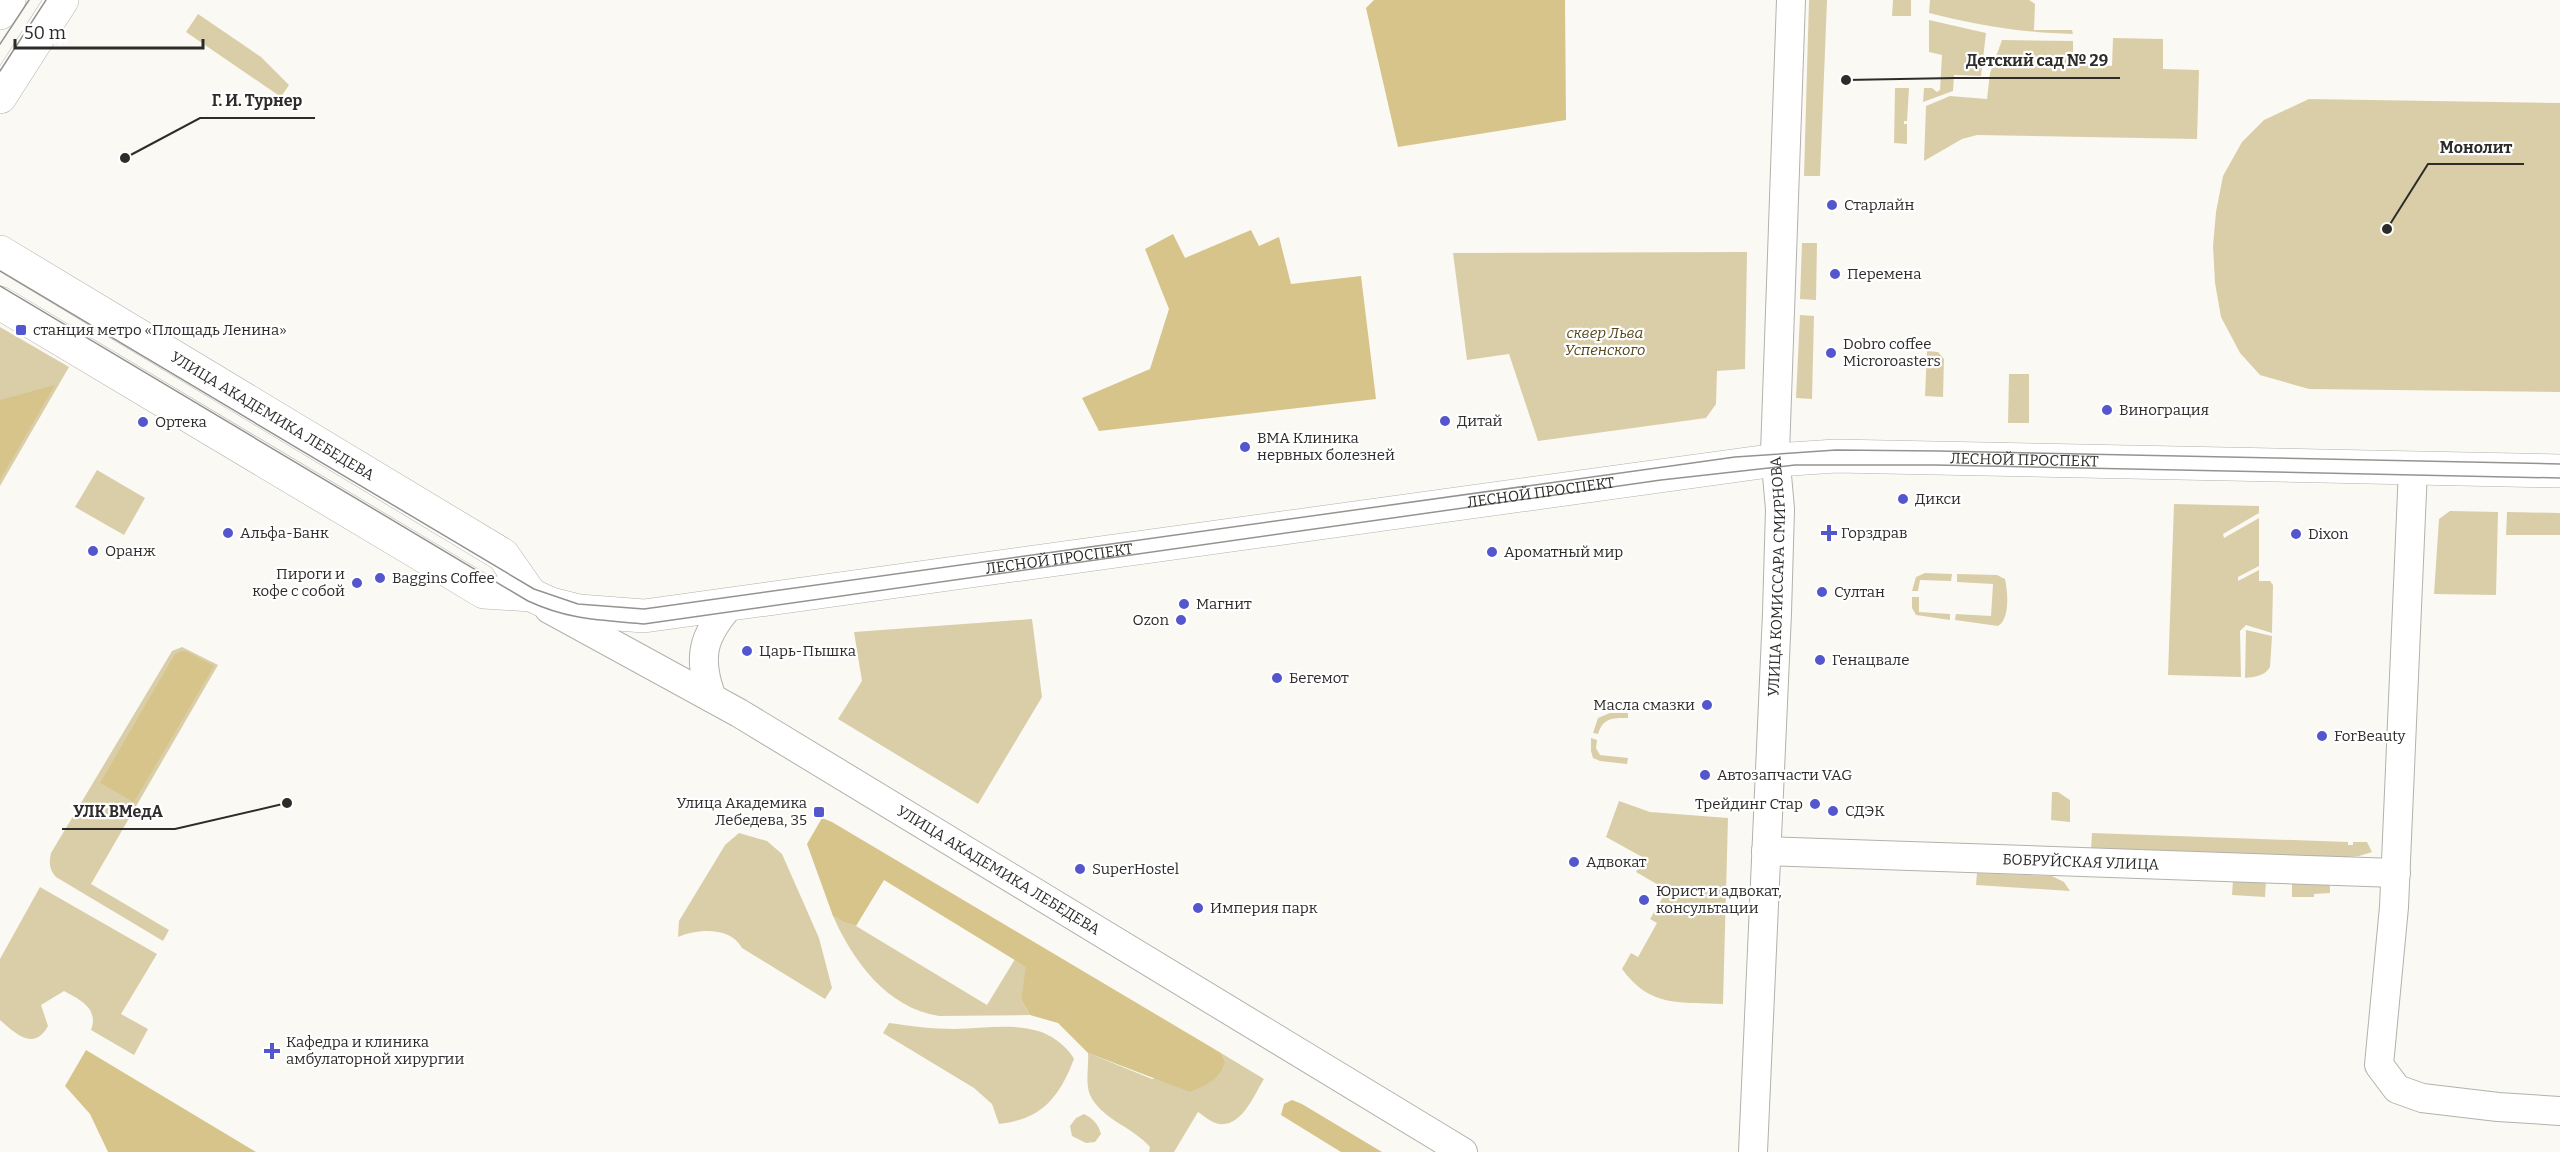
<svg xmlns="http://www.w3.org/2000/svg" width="2560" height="1152" font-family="Bitter,serif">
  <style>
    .green { fill: #dacea9 }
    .forest { fill: #d7c48b }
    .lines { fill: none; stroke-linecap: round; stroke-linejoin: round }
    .street-casing { stroke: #b3b1ac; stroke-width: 30 }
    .secondary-casing { stroke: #b3b1ac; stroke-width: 34 }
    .street { stroke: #fff; stroke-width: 28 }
    .secondary { stroke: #fff; stroke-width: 33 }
    .tram { stroke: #94938f; stroke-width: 1.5 }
    .poi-dot { fill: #5456cd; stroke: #fff; stroke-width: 2 }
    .labels { text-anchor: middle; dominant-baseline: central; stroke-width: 4.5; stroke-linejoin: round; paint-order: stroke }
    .poi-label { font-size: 15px; fill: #2d2c2a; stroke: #fff; text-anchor: start }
    .park-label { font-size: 15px; font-style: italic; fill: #54461a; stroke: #fff }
    .street-label { font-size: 15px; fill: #2d2c2a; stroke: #fff }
    .leader { fill: none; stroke: #2d2c2a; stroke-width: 2 }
    .callout-dot { fill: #2d2c2a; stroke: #fff; stroke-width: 2 }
    .callout-label { font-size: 16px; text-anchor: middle; font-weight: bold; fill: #2d2c2a; stroke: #fff; stroke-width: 4.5; stroke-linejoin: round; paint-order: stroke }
  </style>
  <rect width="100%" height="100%" fill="#fbf9f3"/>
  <path class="green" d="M 1809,0 L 1827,0 L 1820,176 L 1804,176 Z
    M 1893,0 L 1911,0 L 1911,16 L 1892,16 Z
    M 1930,0 L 2029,0 L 2035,4 L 2034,30 L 2072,30 L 2073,34 C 2023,33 1977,25 1929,13 Z
    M 198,14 L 261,57 L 289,85 L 281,97 L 186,32 Z
    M 1929,20 L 1986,33 L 1981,76 L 1954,75 L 1953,91 L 1923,102 L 1924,88 L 1932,88 L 1937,92 L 1940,90 L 1942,55 L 1929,52 Z
    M 2113,38 L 2163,39 L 2163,69 L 2199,70 L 2197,139 L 1977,135 L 1962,139 L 1924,161 L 1926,106 L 1950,96 L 1987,99 L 1990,73 L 2002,40 L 2073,41 L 2073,62 L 2112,66 Z
    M 1895,88 L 1909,88 L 1907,121 L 1904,121 L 1904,124 L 1907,124 L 1907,144 L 1894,143 Z
    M 2309,99 L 2560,103 L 2560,392 L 2309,389 L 2260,375 L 2240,353 L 2221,317 L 2215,283 L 2213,246 L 2216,212 L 2223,176 L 2242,142 L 2264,120 Z
    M 1802,243 L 1817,243 L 1816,300 L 1800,299 Z
    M 1747,252 L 1745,369 L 1717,371 L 1716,404 L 1706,418 L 1538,441 L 1509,354 L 1467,360 L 1453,253 Z
    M 1800,315 L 1814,316 L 1812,399 L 1796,398 Z
    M 0,327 L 69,367 L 0,486 Z
    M 1927,351 L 1938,352 L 1944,359 L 1943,397 L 1925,396 Z
    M 2009,374 L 2029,374 L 2029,423 L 2008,423 Z
    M 97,470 L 145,498 L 124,535 L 75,507 Z
    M 2174,504 L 2259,506 L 2259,513 L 2223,534 L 2224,538 L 2259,518 L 2259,566 L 2238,577 L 2238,581 L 2259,570 L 2259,581 L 2270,581 L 2273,585 L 2272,633 L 2246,625 L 2240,631 L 2241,677 L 2168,675 Z
    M 2450,511 L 2498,512 L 2496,595 L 2434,594 L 2439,519 Z
    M 2507,512 L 2560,513 L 2560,535 L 2506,535 Z
    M 1925,573 L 1952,574 L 1951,581 L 1920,580 L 1918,591 L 1912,591 L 1916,577 Z
    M 1957,574 L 1997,575 L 2005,579 C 2008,592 2010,619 1998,626 L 1955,620 L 1956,614 L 1991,616 L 1993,584 L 1957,582 Z
    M 1912,597 L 1919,597 L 1919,612 L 1950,614 L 1950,620 L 1916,615 L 1912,608 Z
    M 1032,619 L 1042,697 L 978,804 L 838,719 L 862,681 L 854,632 Z
    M 2246,630 L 2272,636 L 2270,667 C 2265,676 2254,677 2245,678 Z
    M 182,647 L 218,665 L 91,884 L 169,930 L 163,941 L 56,877 C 49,869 49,863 51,853 L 172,651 Z
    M 1610,713 L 1628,713 L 1628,718 C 1612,718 1603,718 1598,734 L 1593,733 L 1598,718 Z
    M 1591,738 L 1597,740 L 1596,748 L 1600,755 L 1628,758 L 1627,764 L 1600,761 L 1593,758 L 1591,751 Z
    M 2052,792 L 2058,792 L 2070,800 L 2070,822 L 2051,820 Z
    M 1619,801 L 1650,812 L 1728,818 L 1723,1004 C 1681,1002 1650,1008 1622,969 L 1631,953 L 1638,957 L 1657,923 L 1650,919 L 1667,890 L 1636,872 L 1644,858 L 1606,837 Z
    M 739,833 L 767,841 L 782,854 L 819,938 L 832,988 L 825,999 L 742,948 C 730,926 697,929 678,937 L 679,921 L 725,845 Z
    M 2092,833 L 2348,842 L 2348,845 L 2353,845 L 2353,842 L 2367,842 L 2372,852 L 2359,856 L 2347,857 L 2144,851 L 2144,849 L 2138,849 L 2138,851 L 2091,850 Z
    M 1977,873 L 2052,876 L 2064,882 L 2070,891 L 1976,885 Z
    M 2233,880 L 2266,881 L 2265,897 L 2232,895 Z
    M 2292,881 L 2330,882 L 2330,893 L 2314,894 L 2314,897 L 2292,897 Z
    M 40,887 L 157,954 L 121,1014 L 148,1029 L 134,1055 L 91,1030 C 99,1009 81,1000 64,991 L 41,1005 L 48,1026 C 34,1052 15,1033 0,1020 L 0,959 Z
    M 833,916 L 843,922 L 856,926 L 987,1005 L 1015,959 L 1027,967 L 1021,999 L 1030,1015 L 939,1016 C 887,1008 853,961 833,916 Z
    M 889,1023 C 911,1026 932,1029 954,1029 C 981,1029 1012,1023 1038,1031 C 1052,1035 1068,1047 1074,1059 C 1059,1098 1042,1119 999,1124 L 992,1104 L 974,1088 L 883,1033 Z
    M 1088,1053 L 1152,1079 L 1225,1061 L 1221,1053 L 1264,1079 C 1254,1095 1242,1127 1219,1124 C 1212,1123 1204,1116 1198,1112 L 1174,1152 L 1149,1152 L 1150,1147 C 1133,1127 1102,1120 1090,1095 C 1085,1083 1089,1066 1088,1053 Z
    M 1084,1114 C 1094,1119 1098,1124 1101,1134 L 1095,1142 L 1086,1143 L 1072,1136 L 1070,1126 L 1076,1118 Z"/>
  <path class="forest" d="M 1374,0 L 1565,0 L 1566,120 L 1398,147 L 1366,8 Z
    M 1251,230 L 1259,246 L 1279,237 L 1291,284 L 1361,276 L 1376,399 L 1099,431 L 1082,398 L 1150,369 L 1169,309 L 1145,249 L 1173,234 L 1185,258 Z
    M 55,385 L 0,480 L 0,400 Z
    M 182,651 L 188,652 L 214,666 L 134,802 L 100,783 L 175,654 Z
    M 822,818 L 832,822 L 1221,1053 L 1225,1061 C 1221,1079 1206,1085 1190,1092 L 1088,1053 L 1058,1023 L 1030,1015 L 1021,999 L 1026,967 L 884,880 L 856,926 L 843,922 L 833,916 L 807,844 Z
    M 86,1050 L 256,1152 L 108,1152 L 90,1114 L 65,1086 Z
    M 1292,1100 L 1302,1104 L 1382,1152 L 1341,1152 L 1281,1115 L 1284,1104 Z"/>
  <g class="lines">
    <g class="street-casing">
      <g id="street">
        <path d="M 2413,469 L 2394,907 L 2379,1065 L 2397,1089 L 2422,1098 L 2498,1107 L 2560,1111"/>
        <path id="s1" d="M 549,609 L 739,713 L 1463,1152"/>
        <path d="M 712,698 C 697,658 702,636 731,604"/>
        <path id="s2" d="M 1766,851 L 2396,873"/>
        <path id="s3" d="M 1753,1152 L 1777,613 L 1780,509 L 1775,453 L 1791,0"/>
      </g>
    </g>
    <g class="secondary-casing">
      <g id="secondary">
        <path d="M 0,13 L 9,0"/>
        <path d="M 0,97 L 62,0"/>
        <path id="s4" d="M 0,252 L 503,555 L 531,595"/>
        <path id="s5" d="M 0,303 L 484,592 L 531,595 L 551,604 L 579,611 L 644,616 L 1776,460 L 1836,456 L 2560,471"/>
      </g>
    </g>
    <use href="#street" class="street"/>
    <use href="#secondary" class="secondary"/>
    <path class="tram" d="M 0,44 L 29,0
      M 0,71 L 46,0
      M 0,271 L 534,589 L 578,604 L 644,609 L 1735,457 L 1836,450 L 1938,451 L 2560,464
      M 0,286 L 528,601 C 569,620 600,620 644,624 L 1661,480 L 1795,465 L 1935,465 L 2560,478"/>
  </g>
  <g class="poi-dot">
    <circle cx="1832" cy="205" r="6"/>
    <circle cx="1835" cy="274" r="6"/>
    <rect x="15" y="324" width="12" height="12" rx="3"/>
    <circle cx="1831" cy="353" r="6"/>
    <circle cx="2107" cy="410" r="6"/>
    <circle cx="1445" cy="421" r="6"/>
    <circle cx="143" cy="422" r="6"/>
    <circle cx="1245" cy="447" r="6"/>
    <circle cx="1903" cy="499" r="6"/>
    <circle cx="228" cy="533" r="6"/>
    <path d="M1826 524h6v6h6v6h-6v6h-6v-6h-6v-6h6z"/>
    <circle cx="2296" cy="534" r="6"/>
    <circle cx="93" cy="551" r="6"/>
    <circle cx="1492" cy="552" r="6"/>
    <circle cx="380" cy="578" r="6"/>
    <circle cx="357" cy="583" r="6"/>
    <circle cx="1822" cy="592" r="6"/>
    <circle cx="1184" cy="604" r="6"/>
    <circle cx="1181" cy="620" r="6"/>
    <circle cx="747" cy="651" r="6"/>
    <circle cx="1820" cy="660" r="6"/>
    <circle cx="1277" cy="678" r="6"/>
    <circle cx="1707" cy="705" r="6"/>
    <circle cx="2322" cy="736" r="6"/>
    <circle cx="1705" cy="775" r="6"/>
    <circle cx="1815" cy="804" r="6"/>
    <circle cx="1833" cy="811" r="6"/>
    <rect x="813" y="806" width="12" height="12" rx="3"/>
    <circle cx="1574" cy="862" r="6"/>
    <circle cx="1080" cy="869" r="6"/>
    <circle cx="1644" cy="900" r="6"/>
    <circle cx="1198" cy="908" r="6"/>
    <path d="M269 1042h6v6h6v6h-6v6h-6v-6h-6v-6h6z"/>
  </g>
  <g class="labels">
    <g class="poi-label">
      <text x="1844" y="205">Старлайн</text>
      <text x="1847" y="274">Перемена</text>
      <text x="33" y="330">станция метро «Площадь Ленина»</text>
      <text x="1843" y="344">Dobro coffee<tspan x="1843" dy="17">Microroasters</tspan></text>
      <text x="2119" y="410">Винограция</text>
      <text x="1457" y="421">Дитай</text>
      <text x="155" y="422">Ортека</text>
      <text x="1257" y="438">ВМА Клиника<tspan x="1257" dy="17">нервных болезней</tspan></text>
      <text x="1915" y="499">Дикси</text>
      <text x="240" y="533">Альфа-Банк</text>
      <text x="1841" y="533">Горздрав</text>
      <text x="2308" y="534">Dixon</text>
      <text x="105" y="551">Оранж</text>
      <text x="1504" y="552">Ароматный мир</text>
      <text x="345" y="574" text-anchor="end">Пироги и<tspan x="345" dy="17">кофе с собой</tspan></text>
      <text x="392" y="578">Baggins Coffee</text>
      <text x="1834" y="592">Султан</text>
      <text x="1196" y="604">Магнит</text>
      <text x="1169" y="620" text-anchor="end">Ozon</text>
      <text x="759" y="651">Царь-Пышка</text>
      <text x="1832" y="660">Генацвале</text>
      <text x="1289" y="678">Бегемот</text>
      <text x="1695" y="705" text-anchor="end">Масла смазки</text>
      <text x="2334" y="736">ForBeauty</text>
      <text x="1717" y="775">Автозапчасти VAG</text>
      <text x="807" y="803" text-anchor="end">Улица Академика<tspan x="807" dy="17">Лебедева, 35</tspan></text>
      <text x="1803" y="804" text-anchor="end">Трейдинг Стар</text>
      <text x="1845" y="811">СДЭК</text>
      <text x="1586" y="862">Адвокат</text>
      <text x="1092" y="869">SuperHostel</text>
      <text x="1656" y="891">Юрист и адвокат,<tspan x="1656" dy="17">консультации</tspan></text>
      <text x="1210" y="908">Империя парк</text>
      <text x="286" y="1042">Кафедра и клиника<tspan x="286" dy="17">амбулаторной хирургии</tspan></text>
    </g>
    <g class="park-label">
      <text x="1605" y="333">сквер Льва<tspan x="1605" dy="17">Успенского</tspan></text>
    </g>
    <g class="street-label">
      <text stroke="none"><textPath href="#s4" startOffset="318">УЛИЦА АКАДЕМИКА ЛЕБЕДЕВА</textPath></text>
      <text stroke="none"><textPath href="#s5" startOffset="2118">ЛЕСНОЙ ПРОСПЕКТ</textPath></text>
      <text stroke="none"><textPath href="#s5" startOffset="1632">ЛЕСНОЙ ПРОСПЕКТ</textPath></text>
      <text stroke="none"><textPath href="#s5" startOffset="1146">ЛЕСНОЙ ПРОСПЕКТ</textPath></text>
      <text stroke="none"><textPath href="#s3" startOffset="576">УЛИЦА КОМИССАРА СМИРНОВА</textPath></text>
      <text stroke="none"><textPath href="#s2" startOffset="315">БОБРУЙСКАЯ УЛИЦА</textPath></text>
      <text stroke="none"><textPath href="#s1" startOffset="520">УЛИЦА АКАДЕМИКА ЛЕБЕДЕВА</textPath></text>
    </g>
  </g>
  <path class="leader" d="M1846 80L1954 78H2120M125 158L200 118H315M2387 229L2428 164H2524M287 803L175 829H62"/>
  <g class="callout-dot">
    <circle cx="1846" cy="80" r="6"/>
    <circle cx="125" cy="158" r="6"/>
    <circle cx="2387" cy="229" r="6"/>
    <circle cx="287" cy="803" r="6"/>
  </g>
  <g class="callout-label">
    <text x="2037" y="66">Детский сад № 29</text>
    <text x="257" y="106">Г. И. Турнер</text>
    <text x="2476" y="153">Монолит</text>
    <text x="118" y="817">УЛК ВМедА</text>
  </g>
  <path d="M15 39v9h188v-9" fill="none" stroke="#2d2c2a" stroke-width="3"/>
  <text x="24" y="39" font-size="18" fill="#2d2c2a" stroke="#ffffff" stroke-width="4.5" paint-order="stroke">50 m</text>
</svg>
